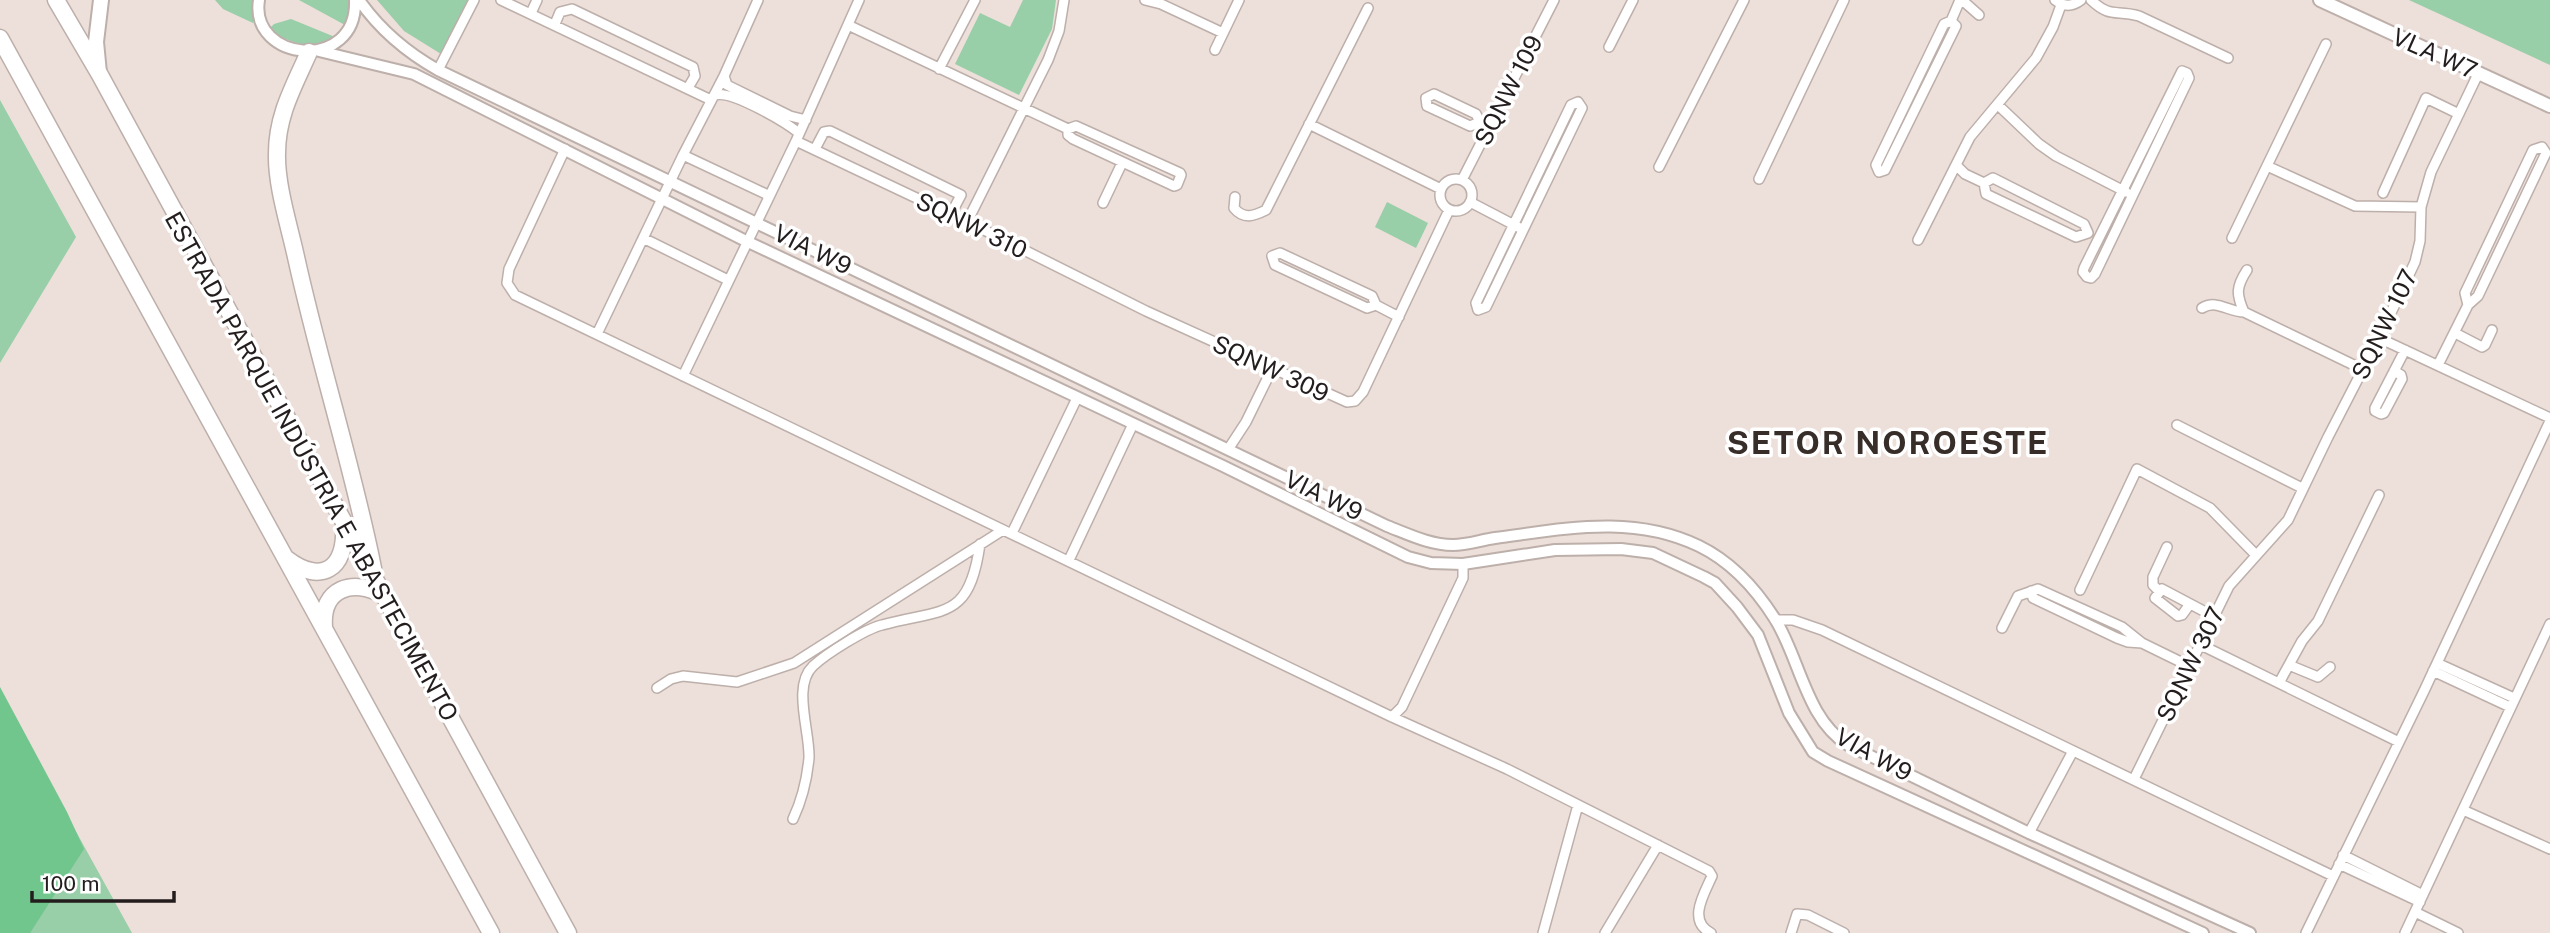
<svg xmlns="http://www.w3.org/2000/svg" width="2550" height="933" font-family="'Public Sans',sans-serif">
  <style>
    .green { fill: #98cea8 }
    .forest { fill: #70c68d }
    .lines { fill: none; stroke-linecap: round; stroke-linejoin: round }
    .minor-casing { stroke: #bdafaa; stroke-width: 12 }
    .tertiary-casing { stroke: #bdafaa; stroke-width: 14 }
    .secondary-casing { stroke: #bdafaa; stroke-width: 16 }
    .primary-casing { stroke: #bdafaa; stroke-width: 18 }
    .trunk-casing { stroke: #bdafaa; stroke-width: 19 }
    .minor { stroke: #fff; stroke-width: 9 }
    .tertiary { stroke: #fff; stroke-width: 10 }
    .secondary { stroke: #fff; stroke-width: 12 }
    .primary { stroke: #fff; stroke-width: 14 }
    .trunk { stroke: #fff; stroke-width: 16 }
    .labels { text-anchor: middle; dominant-baseline: central; stroke-width: 7; stroke-linejoin: round; paint-order: stroke }
    .street-label { font-size: 24px; fill: #231e1d; stroke: #fff }
    .district-label { font-size: 32px; font-weight: bold; letter-spacing: 2px; fill: #372d29; stroke: #fff }
  </style>
  <rect width="100%" height="100%" fill="#eddfd9"/>
  <path class="green" d="M 215,0 L 263,0 L 253,23 L 223,9 Z
    M 299,0 L 350,0 L 350,11 L 345,25 Z
    M 377,0 L 468,0 L 441,54 L 404,31 Z
    M 1023,0 L 1056,0 L 1052,29 L 1019,95 L 955,64 L 980,13 L 1010,27 Z
    M 2409,0 L 2550,0 L 2550,65 Z
    M 291,19 L 335,37 C 313,54 290,41 267,31 L 274,24 Z
    M 0,100 L 76,237 L 0,363 Z
    M 1387,202 L 1428,223 L 1416,248 L 1375,227 Z
    M 0,694 L 132,933 L 0,933 Z"/>
  <path class="forest" d="M 0,687 L 67,812 L 84,849 L 30,933 L 0,933 Z"/>
  <g class="lines">
    <g class="minor-casing">
      <path id="minor" d="M 501,0 L 711,100
        M 1145,0 L 1161,4 L 1223,33
        M 1962,0 L 1979,15
        M 2055,0 C 2064,7 2072,7 2081,0
        M 2091,0 C 2111,19 2116,9 2139,16 L 2228,58
        M 531,13 L 537,0
        M 1951,21 L 1956,26 L 1885,170 L 1879,172 L 1876,165 L 1944,24 Z
        M 1951,21 L 1960,0
        M 555,24 L 560,12 L 572,9 L 693,67 L 695,76 L 688,88
        M 848,25 L 1068,129 L 1068,135 L 1073,139 L 1174,186 L 1177,185 L 1181,175 L 1180,173 L 1076,126 L 1068,129
        M 1609,47 L 1633,0
        M 1215,50 L 1239,0
        M 939,69 L 975,0
        M 438,70 L 474,0
        M 2182,71 L 2187,73 L 2189,78 L 2095,274 L 2091,278 L 2087,277 L 2083,272 L 2084,268 Z
        M 724,76 L 727,85 L 731,87 L 790,116 L 806,120
        M 715,95 C 732,90 785,122 799,133
        M 1578,102 L 1582,108 L 1486,307 L 1478,310 L 1476,303 L 1571,105 Z
        M 1998,105 L 2039,144 L 2056,156 L 2126,192
        M 1480,122 L 1470,126 L 1427,106 L 1426,98 L 1434,94 L 1476,114 L 1480,122 L 1489,126
        M 1309,124 L 1441,189
        M 796,141 L 986,231 L 1146,311 L 1347,402 L 1355,401 L 1363,392 L 1449,210
        M 565,149 L 509,269 L 507,283 L 515,295 L 1392,717 L 1507,769 L 1709,871 L 1712,876 C 1704,894 1687,921 1711,933
        M 815,149 L 824,132 L 830,131 L 961,195 L 951,214
        M 683,155 L 768,195
        M 1956,165 L 1965,174 L 1984,183
        M 2267,166 L 2355,206 L 2421,207
        M 1659,167 L 1744,0
        M 1993,178 L 2084,224 L 2088,233 L 2076,237 L 1986,194 L 1984,183 Z
        M 1759,179 L 1844,0
        M1440 195a16 16 0 1 1 32 0a16 16 0 1 1-32 0Z
        M 1462,180 L 1554,0
        M 2383,193 L 2426,98 L 2459,114
        M 1235,197 L 1234,208 C 1244,220 1254,216 1266,210 L 1368,8
        M 1470,202 L 1518,227
        M 1103,203 L 1122,163
        M 967,222 L 1048,60 L 1059,31 L 1064,0
        M 643,238 L 728,280
        M 2232,238 L 2326,44
        M 1918,240 L 1970,137 L 2036,58 L 2053,27 L 2061,5
        M 1376,305 L 1367,308 L 1275,265 L 1272,256 L 1280,253 L 1372,296 L 1376,305 L 1399,317
        M 2202,308 C 2217,299 2228,312 2244,312 L 2362,369
        M 2244,312 C 2236,294 2236,287 2247,270
        M 2455,333 L 2482,347 L 2485,345 L 2492,330
        M 597,334 L 683,155 L 724,76 L 758,0
        M 2379,338 L 2550,418
        M 2438,365 L 2468,305 L 2478,296 L 2546,153 L 2542,147 L 2533,150 L 2465,293 L 2468,305
        M 2394,371 L 2401,375 L 2402,379 L 2384,413 L 2381,414 L 2375,411 L 2375,408 L 2405,350
        M 683,376 L 796,141 L 859,0
        M 2177,425 L 2302,488
        M 1229,448 L 1246,422 L 1272,369
        M 1012,533 L 1077,398
        M 1069,560 L 1133,424
        M 2080,590 L 2137,469 L 2210,508 L 2256,555
        M 2158,590 L 2153,585 L 2153,577 L 2167,547
        M 2031,591 L 2033,598 L 2117,638 L 2128,642 L 2142,643
        M 2190,604 L 2182,615 L 2178,616 L 2155,598 L 2162,589 L 2213,616
        M 1775,620 L 1793,620 L 1822,630 L 2333,876
        M 2002,628 L 2018,596 L 2038,589 L 2122,627 L 2142,643 L 2189,666
        M 2199,644 L 2399,742
        M 2437,663 L 2514,698
        M 2289,665 L 2318,677 L 2330,667
        M 2433,671 L 2510,707
        M 2279,683 L 2302,641 L 2318,621 L 2379,495
        M 657,688 L 671,679 L 683,676 L 737,682 L 794,663 L 1003,530
        M 1392,717 L 1402,707 L 1463,578 L 1463,564
        M 2134,779 L 2229,586 L 2288,520 L 2328,437 L 2379,338 L 2415,262 L 2420,241 L 2421,207 L 2431,172 L 2479,72
        M 2463,810 L 2550,849
        M 793,819 C 802,800 807,779 809,758 C 810,731 792,686 813,666 C 826,654 865,629 882,625 C 944,608 969,621 980,544
        M 2029,833 L 2073,751
        M 2343,855 L 2423,895
        M 2339,864 L 2420,902
        M 2415,912 L 2458,933
        M 1543,933 L 1578,805
        M 1605,933 L 1658,845
        M 1791,933 L 1797,914 L 1808,915 L 1844,933
        M 2306,933 L 2424,691 L 2550,421
        M 2405,933 L 2550,624"/>
    </g>
    <g class="tertiary-casing">
      <path id="tertiary" d="M 259,0 C 249,62 358,73 355,0
        M 359,0 C 380,30 406,52 438,70 L 1387,526 C 1408,534 1430,545 1453,545 C 1467,545 1481,540 1495,538 C 1565,529 1632,514 1699,546 C 1730,561 1756,589 1775,619 C 1800,659 1806,719 1848,745 L 2029,833 L 2250,933
        M 319,51 L 414,74 L 746,241 L 1223,466 L 1408,557 L 1431,563 L 1463,564 L 1555,550 L 1621,549 L 1653,553 L 1704,577 L 1715,583 L 1737,607 L 1758,635 L 1789,713 L 1813,752 L 1828,761 L 2203,933"/>
    </g>
    <g class="secondary-casing">
      <path id="secondary" d="M 2320,0 L 2550,106"/>
    </g>
    <g class="primary-casing">
      <path id="primary" d="M 99,73 L 96,42 L 101,0"/>
    </g>
    <g class="trunk-casing">
      <path id="trunk" d="M 56,0 L 100,75 L 568,933
        M 0,38 L 491,933
        M 309,52 C 294,86 277,115 277,153 C 276,185 289,225 296,257 C 319,362 352,463 373,568
        M 287,559 C 321,585 346,569 344,528
        M 324,627 C 321,588 353,578 383,595"/>
    </g>
    <use href="#minor" class="minor"/>
    <use href="#tertiary" class="tertiary"/>
    <use href="#secondary" class="secondary"/>
    <use href="#primary" class="primary"/>
    <use href="#trunk" class="trunk"/>
  </g>
  <g class="labels">
    <g class="street-label">
      <text transform="translate(2435 53) rotate(24)">VLA W7</text>
      <text transform="translate(1508 90) rotate(-63)">SQNW 109</text>
      <text transform="translate(972 225) rotate(26)">SQNW 310</text>
      <text transform="translate(813 249) rotate(26)">VIA W9</text>
      <text transform="translate(2384 324) rotate(-64)">SQNW 107</text>
      <text transform="translate(1271 368) rotate(25)">SQNW 309</text>
      <text transform="translate(312 466) rotate(61)">ESTRADA PARQUE INDÚSTRIA E ABASTECIMENTO</text>
      <text transform="translate(1324 495) rotate(26)">VIA W9</text>
      <text transform="translate(2190 664) rotate(-64)">SQNW 307</text>
      <text transform="translate(1874 754) rotate(29)">VIA W9</text>
    </g>
    <g class="district-label">
      <text x="1888" y="442">SETOR NOROESTE</text>
    </g>
  </g>
  <path d="M32 891v10h142v-10" fill="none" stroke="#231e1d" stroke-width="3.5"/>
  <text x="42" y="891" font-size="21" fill="#231e1d" stroke="#ffffff" stroke-width="5" paint-order="stroke">100 m</text>
</svg>
